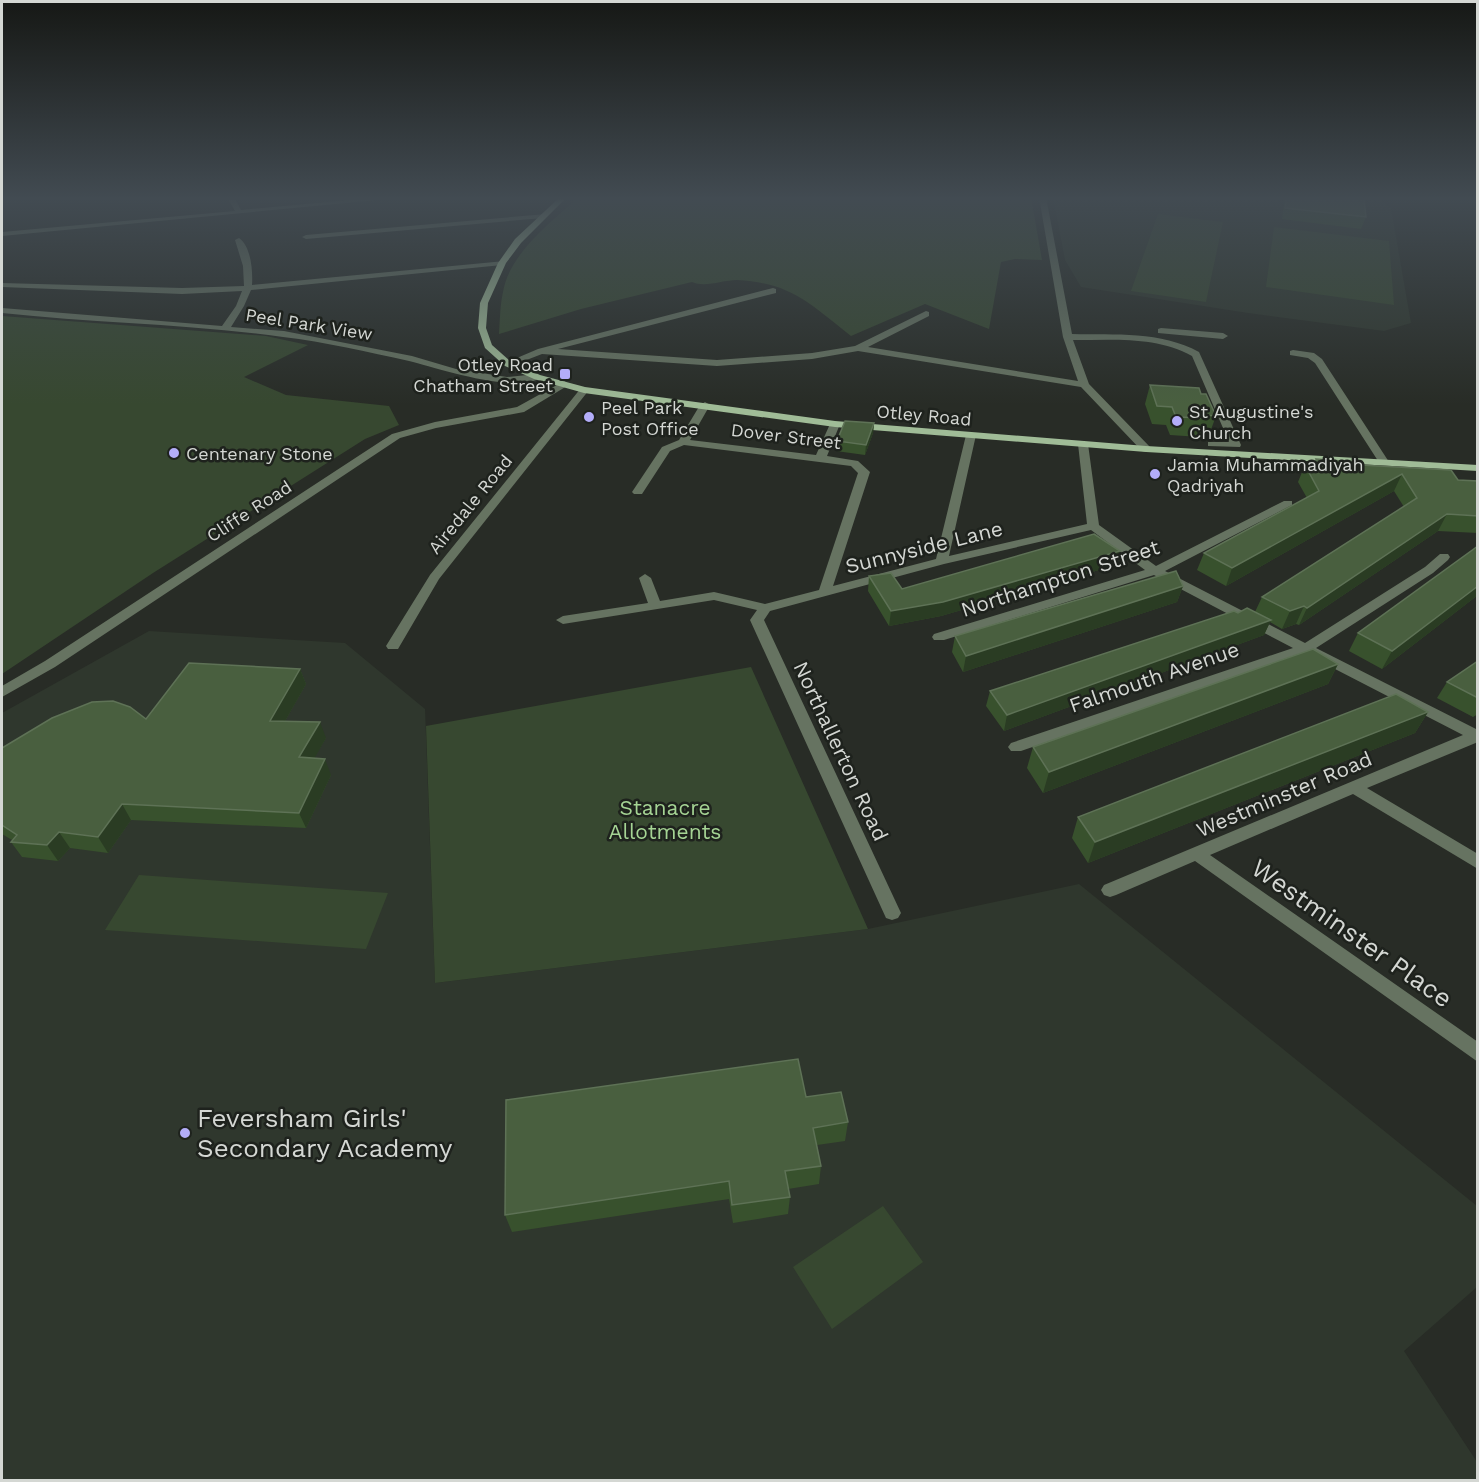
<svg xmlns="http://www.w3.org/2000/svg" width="1479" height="1482" font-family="'Work Sans',sans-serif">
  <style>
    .built { fill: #2f372d }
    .green { fill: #374830 }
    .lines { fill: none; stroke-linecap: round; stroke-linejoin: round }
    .minor { fill: #667361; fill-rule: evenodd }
    .major { fill: #a0bc97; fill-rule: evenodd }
    .wall { fill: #38512d }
    .shaded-wall { fill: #2a3c23 }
    .building { fill: #495f3f; stroke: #5e7256; stroke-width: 1.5 }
    .poi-dot { fill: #b3adf9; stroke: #1e221d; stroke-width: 2 }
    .labels { text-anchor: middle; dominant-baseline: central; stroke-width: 5; stroke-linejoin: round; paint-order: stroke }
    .far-street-label { font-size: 18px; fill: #d4d7d3; stroke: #1e221d }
    .far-poi-label { font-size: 18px; fill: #d4d7d3; stroke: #1e221d; text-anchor: start }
    .street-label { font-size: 21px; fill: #d4d7d3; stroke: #1e221d }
    .park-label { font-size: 21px; fill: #a5d494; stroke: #1e221d }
    .near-street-label { font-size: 26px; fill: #d4d7d3; stroke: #1e221d }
    .near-poi-label { font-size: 26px; fill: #d4d7d3; stroke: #1e221d; text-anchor: start }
  </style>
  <rect width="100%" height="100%" fill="#282c26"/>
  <path class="built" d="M 1053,197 L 1378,197 L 1391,208 L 1411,323 L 1384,331 L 1248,313 L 1081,287 L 1065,260 Z
    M 149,631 L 345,643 L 425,709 L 435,983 L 868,929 L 1079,884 L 1477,1206 L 1477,1287 L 1404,1351 L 1477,1462 L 1477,1480 L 2,1480 L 2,713 Z"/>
  <path class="green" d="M 578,197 L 1031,197 L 1042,260 L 1015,259 L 1001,262 L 989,329 L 925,304 L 851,336 C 810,304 792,283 737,280 C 723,280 705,288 692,282 L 581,309 L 499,334 C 500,320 500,305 503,292 C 510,252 551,223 578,197 Z
    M 1158,214 L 1223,222 L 1206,302 L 1131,291 Z
    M 1274,227 L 1389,241 L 1394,305 L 1266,287 Z
    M 2,316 L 266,336 L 308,345 L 244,377 L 286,395 L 389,406 L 399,425 L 365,439 L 153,573 L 2,674 Z
    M 751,667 L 868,929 L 435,983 L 426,726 Z
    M 139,875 L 388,893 L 366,949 L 105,930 Z
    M 883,1206 L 923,1262 L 832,1329 L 793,1267 Z"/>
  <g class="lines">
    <path class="minor" d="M 227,197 L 234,197 L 241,210 L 382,197 L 409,197 L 2,236 L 2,232 L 235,211 Z
      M 1039,197 L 1046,197 L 1072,334 C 1115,335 1161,331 1199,352 L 1241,445 L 1240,447 L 1208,446 L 1208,442 L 1229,442 L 1192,356 C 1157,336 1113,340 1073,340 L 1089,384 L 1150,447 L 1151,449 L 1146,452 L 1142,451 L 1081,387 L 858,351 L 812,359 L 717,366 L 542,354 L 511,366 L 503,364 L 538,349 L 773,288 L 776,289 L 776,293 L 558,349 L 717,360 L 812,353 L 855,346 L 926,311 L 929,312 L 929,316 L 868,347 L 1078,381 L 1063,337 Z
      M 546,214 L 543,218 L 306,239 L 302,237 L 306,235 Z
      M 239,238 C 251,246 253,271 252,285 L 505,261 L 505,265 L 502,265 L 251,290 L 244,306 L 231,327 L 284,331 L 412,356 L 456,369 L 507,377 L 537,374 L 542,377 C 517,395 437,368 409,361 C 368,352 325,342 283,337 C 190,324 95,323 2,313 L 2,308 L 222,326 L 236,306 L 242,291 L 182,294 L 2,287 L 2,283 L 182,288 L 244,286 L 243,266 L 235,240 Z
      M 1161,328 L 1223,333 L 1228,336 L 1223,339 L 1158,333 L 1158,329 Z
      M 1293,350 L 1314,353 L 1322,359 L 1389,462 L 1388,464 L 1380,464 L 1315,363 L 1308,358 L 1290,355 L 1290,351 Z
      M 564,381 L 569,384 L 567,386 L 524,412 L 436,428 L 400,438 L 55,667 L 2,697 L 2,686 L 45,661 L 392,434 L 435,422 L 517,407 Z
      M 581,388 L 589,390 L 439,579 L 398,649 L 388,649 L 386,646 L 430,575 Z
      M 705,402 L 710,405 L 690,440 L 816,455 L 830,424 L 839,422 L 840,424 L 827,456 L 858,461 L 870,472 L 833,586 L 936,559 L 966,435 L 971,432 L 976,435 L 949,556 L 1087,524 L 1078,444 L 1083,441 L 1088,444 L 1099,525 L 1156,566 L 1284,501 L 1292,501 L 1292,505 L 1165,571 L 1305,643 L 1425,567 L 1440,554 L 1448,554 L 1450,557 L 1448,560 L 1433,573 L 1316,648 L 1478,730 L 1478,742 L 1367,788 L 1478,854 L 1478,869 L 1353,794 L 1210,855 L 1478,1042 L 1478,1062 L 1195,861 L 1116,895 L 1110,897 L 1104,895 L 1101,890 L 1104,885 L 1463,735 L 1304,653 L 1021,751 L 1011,751 L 1008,747 L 1011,743 L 1293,648 L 1154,575 L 944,640 L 934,640 L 932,637 L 934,634 L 1145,570 L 1091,530 L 944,564 L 770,611 L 764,620 L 901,913 L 898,918 L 892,920 L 886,918 L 750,620 L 757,610 L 714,600 L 563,624 L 556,620 L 563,616 L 648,603 L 639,578 L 645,574 L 651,578 L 660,601 L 714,592 L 765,604 L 819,590 L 858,473 L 851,466 L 684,445 L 670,451 L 642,494 L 634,494 L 632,492 L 662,447 L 679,440 L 700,405 Z"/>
    <path class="major" d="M 560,197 L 567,197 L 521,243 L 506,263 L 488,303 L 486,328 L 492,345 L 511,362 L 540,375 L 585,387 L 835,421 L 1146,446 L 1478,465 L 1478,471 L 1146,452 L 835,427 L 584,393 L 534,379 L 505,366 L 485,348 L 478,328 L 480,303 L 498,263 L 515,239 Z"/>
  </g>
  <path class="wall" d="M 1285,197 L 1345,197 L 1366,217 L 1361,229 L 1282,219 L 1284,202 Z
    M 1150,385 L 1201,394 L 1216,416 L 1209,435 L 1201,434 L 1200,437 L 1170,435 L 1166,425 L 1152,424 L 1145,404 Z
    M 874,423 L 873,433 L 865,455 L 836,451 L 837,441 Z
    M 1316,459 L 1343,464 L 1458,480 L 1478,481 L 1478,533 L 1438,531 L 1299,625 L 1296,624 L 1282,629 L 1270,622 L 1264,635 L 1004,731 L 986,706 L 990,691 L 1238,613 L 1255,612 L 1262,597 L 1404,507 L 1394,491 L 1226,586 L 1197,570 L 1204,553 L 1307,498 L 1298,482 L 1305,465 L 1314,466 Z
    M 1478,546 L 1478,595 L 1382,669 L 1349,651 L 1358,633 Z
    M 1116,565 L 941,616 L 889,626 L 868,591 L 869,576 L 902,589 Z
    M 1183,586 L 1177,602 L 963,672 L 952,652 L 955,636 Z
    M 1478,661 L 1478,714 L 1473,717 L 1437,698 L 1447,682 Z
    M 1338,664 L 1328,684 L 1043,793 L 1027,768 L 1033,747 Z
    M 300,669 L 306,684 L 285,721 L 326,738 L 314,758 L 331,775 L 306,828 L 131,820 L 108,853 L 70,848 L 58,861 L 22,857 L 11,842 L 12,840 L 2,834 L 2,748 L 146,719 Z
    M 1428,712 L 1415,733 L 1088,863 L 1072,838 L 1078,817 Z
    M 806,1097 L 848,1122 L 845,1141 L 817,1145 L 821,1166 L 819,1184 L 788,1189 L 790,1197 L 788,1214 L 733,1223 L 729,1199 L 512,1232 L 505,1215 Z"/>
  <path class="shaded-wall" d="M 874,423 L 873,433 L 865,455 L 866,445 Z
    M 1402,474 L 1394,491 L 1226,586 L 1232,568 Z
    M 1447,514 L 1438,531 L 1299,625 L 1307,608 Z
    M 1120,551 L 1116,565 L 941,616 L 889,626 L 891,611 Z
    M 1183,586 L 1177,602 L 963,672 L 966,656 Z
    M 1478,586 L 1478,595 L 1382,669 L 1392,651 Z
    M 1304,606 L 1296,624 L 1282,629 L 1290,611 Z
    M 1271,620 L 1264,635 L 1004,731 L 1007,715 Z
    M 1338,664 L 1328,684 L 1043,793 L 1049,772 Z
    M 300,669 L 306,684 L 276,737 L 270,721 Z
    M 1428,712 L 1415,733 L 1088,863 L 1095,842 Z
    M 320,722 L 326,738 L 306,773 L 299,757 Z
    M 325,759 L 331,775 L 306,828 L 299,813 Z
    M 122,804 L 131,820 L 108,853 L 98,837 Z
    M 59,832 L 70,848 L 58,861 L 47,845 Z"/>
  <path class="building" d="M 1287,197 L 1345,197 L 1364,199 L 1366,217 L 1285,208 Z
    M 1150,385 L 1199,388 L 1201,394 L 1206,394 L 1216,416 L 1204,415 L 1206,418 L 1176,417 L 1172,407 L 1157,406 Z
    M 845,421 L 874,423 L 866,445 L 837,441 Z
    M 1316,459 L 1341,461 L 1343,464 L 1451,470 L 1458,480 L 1478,481 L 1478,516 L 1447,514 L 1307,608 L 1304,606 L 1290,611 L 1262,597 L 1417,498 L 1402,474 L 1232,568 L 1204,553 L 1319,491 L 1305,465 L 1320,466 Z
    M 1094,534 L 1120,551 L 943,602 L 891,611 L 869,576 L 891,573 L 902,589 Z
    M 1478,546 L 1478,586 L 1392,651 L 1358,633 Z
    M 1176,571 L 1183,586 L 966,656 L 955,636 Z
    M 1247,608 L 1271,620 L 1007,715 L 990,691 L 1234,611 L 1238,613 Z
    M 1313,649 L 1338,664 L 1049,772 L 1033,747 Z
    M 1478,661 L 1478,698 L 1447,682 Z
    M 189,663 L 300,669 L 270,721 L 320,722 L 299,757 L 325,759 L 299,813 L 122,804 L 98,837 L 59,832 L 47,845 L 11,842 L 17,835 L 2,825 L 2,748 L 52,718 L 92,702 L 113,701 L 130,707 L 146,719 Z
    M 1396,694 L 1428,712 L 1095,842 L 1078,817 Z
    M 798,1059 L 806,1097 L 841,1092 L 848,1122 L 813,1128 L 821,1166 L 785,1171 L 790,1197 L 732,1205 L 729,1181 L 505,1215 L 506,1100 Z"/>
  <linearGradient id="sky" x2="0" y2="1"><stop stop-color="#161815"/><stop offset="0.49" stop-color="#424b52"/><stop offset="1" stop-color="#424b52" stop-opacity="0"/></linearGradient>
  <rect width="1479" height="405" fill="url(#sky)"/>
  <g class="poi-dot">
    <rect x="559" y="368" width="12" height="12" rx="3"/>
    <circle cx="589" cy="417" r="6"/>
    <circle cx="1177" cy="421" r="6"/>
    <circle cx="174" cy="453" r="6"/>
    <circle cx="1155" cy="474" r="6"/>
    <circle cx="185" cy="1133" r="6"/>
  </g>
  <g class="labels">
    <g class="far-street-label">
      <text transform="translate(309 324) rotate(9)">Peel Park View</text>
      <text transform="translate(924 415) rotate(5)">Otley Road</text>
      <text transform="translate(786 436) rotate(7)">Dover Street</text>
      <text transform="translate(470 504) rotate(-51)">Airedale Road</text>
      <text transform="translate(249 511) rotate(-33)">Cliffe Road</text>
    </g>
    <g class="far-poi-label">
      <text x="553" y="364" text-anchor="end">Otley Road<tspan x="553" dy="21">Chatham Street</tspan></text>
      <text x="601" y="407">Peel Park<tspan x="601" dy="21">Post Office</tspan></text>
      <text x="1189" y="411">St Augustine's<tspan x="1189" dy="21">Church</tspan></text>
      <text x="186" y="453">Centenary Stone</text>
      <text x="1167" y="464">Jamia Muhammadiyah<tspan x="1167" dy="21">Qadriyah</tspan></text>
    </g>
    <g class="street-label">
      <text transform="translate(924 547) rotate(-14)">Sunnyside Lane</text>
      <text transform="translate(1060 578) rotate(-18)">Northampton Street</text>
      <text transform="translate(1154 677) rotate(-19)">Falmouth Avenue</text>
      <text transform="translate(841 751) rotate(65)">Northallerton Road</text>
      <text transform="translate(1284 794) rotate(-23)">Westminster Road</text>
    </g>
    <g class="park-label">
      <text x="665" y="807">Stanacre<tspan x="665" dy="24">Allotments</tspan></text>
    </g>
    <g class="near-street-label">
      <text transform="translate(1352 933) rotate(35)">Westminster Place</text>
    </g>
    <g class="near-poi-label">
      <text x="197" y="1118">Feversham Girls'<tspan x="197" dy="30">Secondary Academy</tspan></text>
    </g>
  </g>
  <rect width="1479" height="1482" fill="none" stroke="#d4d7d3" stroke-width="6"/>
</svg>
